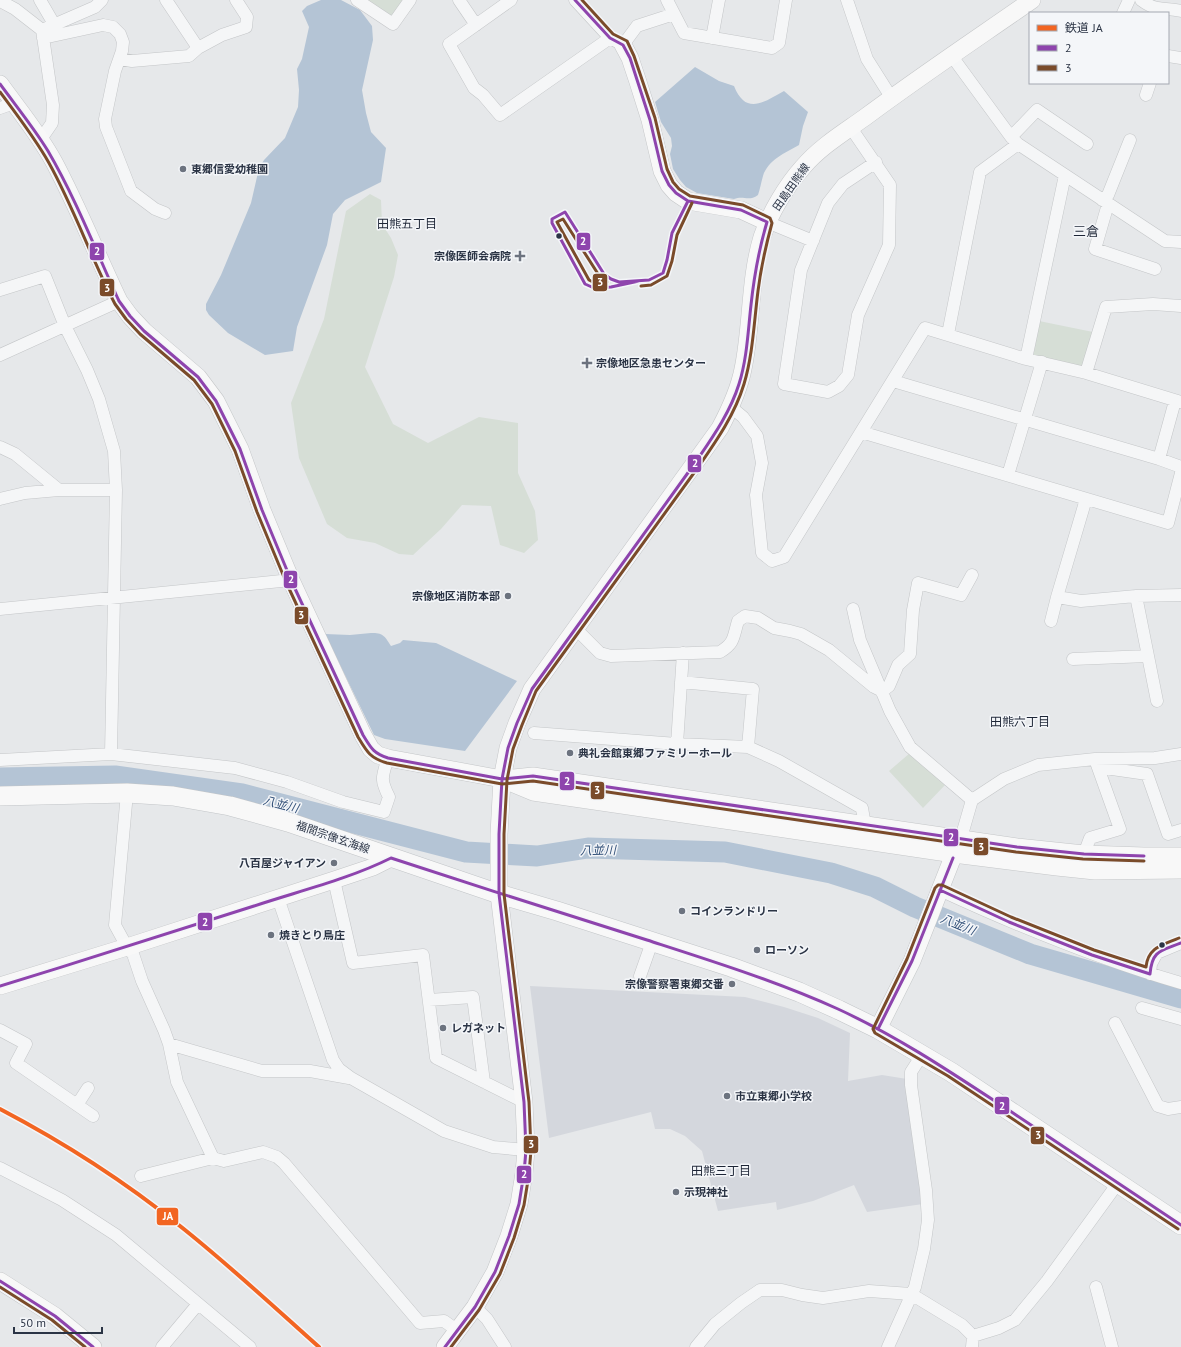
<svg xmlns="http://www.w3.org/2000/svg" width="1181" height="1347" font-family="'PT Sans','Noto Sans JP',sans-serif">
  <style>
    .built { fill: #d4d7dd }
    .green { fill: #d6ded6 }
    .water { fill: #b4c4d5 }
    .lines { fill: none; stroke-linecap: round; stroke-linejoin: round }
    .river { stroke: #b4c4d5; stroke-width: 21 }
    .street-casing { stroke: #c4c6c8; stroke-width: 13 }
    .secondary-casing { stroke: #c4c6c8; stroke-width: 18 }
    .primary-casing { stroke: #c2c5c8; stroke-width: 20 }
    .street { stroke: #f5f6f7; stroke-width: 12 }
    .secondary { stroke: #f8f8f8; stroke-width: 17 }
    .primary { stroke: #f8f8f8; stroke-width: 19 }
    .bus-1-casing { stroke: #f4f6f9; stroke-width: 6 }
    .bus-2-casing { stroke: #f4f6f9; stroke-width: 6 }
    .bus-1 { stroke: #8e44ad; stroke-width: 3 }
    .bus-2 { stroke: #7a4b2a; stroke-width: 3 }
    .rail-1-casing { stroke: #f4f6f9; stroke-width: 7 }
    .rail-1 { stroke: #f26522; stroke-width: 4 }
    .poi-dot { fill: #6c737f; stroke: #f4f6f9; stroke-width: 1.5 }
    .bus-dot { fill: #2b3445; stroke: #f4f6f9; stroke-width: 1.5 }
    .labels { text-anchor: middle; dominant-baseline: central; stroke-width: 3; stroke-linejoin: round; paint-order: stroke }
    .poi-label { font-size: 11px; font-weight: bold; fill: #2b3445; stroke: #f4f6f9; text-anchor: start }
    .street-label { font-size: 11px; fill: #2b3445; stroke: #f4f6f9 }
    .neighbourhood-label { font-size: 12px; fill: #1d2536; stroke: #f4f6f9 }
    .water-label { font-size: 12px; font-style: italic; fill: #34527a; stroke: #f4f6f9 }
    .quarter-label { font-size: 13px; fill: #1d2536; stroke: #f4f6f9 }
    .line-badge { stroke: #f4f6f9; stroke-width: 1.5 }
    .badge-label { font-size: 11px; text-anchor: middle; font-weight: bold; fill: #fff }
  </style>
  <rect width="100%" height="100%" fill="#e6e8ea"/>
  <path class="built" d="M 530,986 L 745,997 L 784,1007 L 818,1018 L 850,1033 L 848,1081 L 882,1075 L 907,1079 L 923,1204 L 867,1212 L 854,1185 L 813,1201 L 777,1210 L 776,1202 L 718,1211 L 702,1151 L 685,1136 L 670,1129 L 655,1129 L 651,1112 L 549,1138 Z"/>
  <path class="green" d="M 367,0 L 404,0 L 392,16 Z
    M 370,194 L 381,200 L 382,224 L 391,238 L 398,255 L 394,277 L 365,367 L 393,424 L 428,443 L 479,417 L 518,423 L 518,473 L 535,511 L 538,540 L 524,553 L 500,545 L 491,506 L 462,505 L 441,529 L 413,555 L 399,554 L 375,543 L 347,538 L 327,524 L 299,458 L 291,403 L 324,319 L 346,211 Z
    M 1039,321 L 1093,332 L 1084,365 L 1079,369 L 1034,355 L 1032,350 Z
    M 910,753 L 946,784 L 923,808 L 889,771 Z"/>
  <path class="water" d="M 321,0 L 341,0 L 360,10 L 372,26 L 373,40 L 362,90 L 366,113 L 371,132 L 386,148 L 381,182 L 345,200 L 333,214 L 327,245 L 297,327 L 293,351 L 265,355 L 228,333 L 209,315 L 206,310 L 206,304 L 221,275 L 251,203 L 259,168 L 264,160 L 285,138 L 298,107 L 299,90 L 297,69 L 302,59 L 309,27 L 302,11 L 307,6 Z
    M 695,67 L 719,81 L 734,86 C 746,116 764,102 784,91 L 808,112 L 803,126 L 799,145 C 785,153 768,160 763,176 C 761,183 760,189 758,195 C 748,202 744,195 734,199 L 697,193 L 686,187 L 680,180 L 673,169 L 670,154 L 672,146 L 671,138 L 661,122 L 655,102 Z
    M 371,633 C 383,633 384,635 391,646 L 400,643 L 403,640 L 436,643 L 517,681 L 465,751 L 385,739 L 374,735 L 325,634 L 350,635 Z"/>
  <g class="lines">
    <path class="river" d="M 0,778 L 115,776 L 242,794 L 466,852 L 537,856 L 588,848 L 725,852 L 831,873 L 875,887 L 915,907 L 1030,954 L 1181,998"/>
    <g class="street-casing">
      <path id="street" d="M 40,0 L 54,24
        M 166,0 L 198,48
        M 357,0 L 393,24 L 410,0
        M 459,0 L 476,25
        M 511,0 L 449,44 L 474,88 L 483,95 L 500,115 L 610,38
        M 575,0 L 610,38 L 623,45 L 637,26 L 674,14
        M 667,0 L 684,33 L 772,48 L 779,43 L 786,0
        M 847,0 L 867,59 L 891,97
        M 1141,0 C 1157,12 1163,7 1181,11
        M 0,1 L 15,9 L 42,30 L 53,105 L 52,123 L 41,139
        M 1123,13 L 1129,0
        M 42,30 L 95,7 L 102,0
        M 43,38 L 103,25 L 113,27 L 120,34 L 123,42 L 122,51 L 115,71 L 105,119 L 106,127 L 131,191 L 155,209 L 165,213
        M 712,38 L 719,0
        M 951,55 L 1011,137 L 1018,144 L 1165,241 L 1181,242
        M 1168,56 L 1181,58
        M 120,59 L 132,61 L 189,56 L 198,48 L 222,35 L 246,27 L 247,17 L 236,0
        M 1146,95 L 1150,83
        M 0,108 L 14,103
        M 851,128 L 890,185 L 889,245 L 858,315 L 848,375 L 839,386 L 828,392 L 784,384 L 801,270 L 828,203 L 843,184 L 876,162
        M 1011,137 L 1037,110 L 1087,144
        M 1102,200 L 1108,195 L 1130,140
        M 1108,204 L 1095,249 L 1155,269
        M 767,222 L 813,241
        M 0,290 L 45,276 L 65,326 L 87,370 L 99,399 L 114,451 L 116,490 L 111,754
        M 948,334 L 980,172 L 1018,144
        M 0,355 L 119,301
        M 1026,359 L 1065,175
        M 1086,373 L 1106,307 L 1153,304 L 1181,306
        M 893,381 L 1159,459 L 1181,467
        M 731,407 L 743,417 L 757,436 L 762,463 L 756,495 L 762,553 L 772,561 L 784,557 L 925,328 L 1026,359 L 1086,373 L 1181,402
        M 861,432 L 1168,523 L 1181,473
        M 0,447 L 15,454 L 59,490
        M 1159,459 L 1175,401
        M 1008,475 L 1042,362
        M 0,499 L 25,493 L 59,490 L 116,490
        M 1086,499 L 1057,597 L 1081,601 L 1136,596 L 1181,595
        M 1136,596 L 1157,701
        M 0,609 L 291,580
        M 853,609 L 860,640 L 890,711 L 910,747 L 972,800
        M 1051,621 L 1057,597
        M 576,629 L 600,653 L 611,656 L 720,652 C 735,643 733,637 738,621 L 745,616 L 758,618 L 774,628 L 790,631 L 801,634 L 829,650 L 874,687 L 882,691
        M 1073,659 L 1148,656
        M 681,682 L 753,689 L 748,747
        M 882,691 L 889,686 L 898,665 L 910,654 L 913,610 L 918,583 L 961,595 L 972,575
        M 534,733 L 677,744 L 748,747 L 779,761 L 862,808 L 865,825
        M 677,744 L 683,653
        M 0,760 L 111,754 L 235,768 L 287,782 L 343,802 L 384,812 L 389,797 C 380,779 382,777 388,758
        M 1098,767 L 1147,774 L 1168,834 L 1181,830
        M 127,793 L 115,925 L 127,947 L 133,954 L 142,981 L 164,1030 L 169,1044 L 177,1082 L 213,1158
        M 961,838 L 972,800 L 1004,779 L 1038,765 L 1095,759 L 1155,758 L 1181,754
        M 1084,854 L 1090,838 L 1120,829 L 1096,762
        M 334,880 L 353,963 L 423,955 L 436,1058 L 524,1102
        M 940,890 C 1018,926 1098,959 1181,983
        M 278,898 L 333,1060 L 339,1069 L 351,1078 L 444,1131 L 493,1147 L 526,1150
        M 1150,974 L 1151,964 L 1157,953 L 1181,943
        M 640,976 L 652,942
        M 429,1000 L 473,997 L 484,1082
        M 1142,1008 L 1181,1019
        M 1115,1023 L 1158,1106 L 1168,1109 L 1181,1107
        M 0,1030 L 26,1044 L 16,1063 L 93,1116
        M 169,1044 L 262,1071 L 310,1071 L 349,1078
        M 77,1105 L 88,1088
        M 0,1168 L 62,1200 L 116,1235 L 250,1347
        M 141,1176 L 213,1158 L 224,1161 L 263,1152 L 277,1157 L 284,1163 L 420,1323 L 444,1321 L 458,1331
        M 1096,1287 L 1112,1347
        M 475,1307 L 487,1319 L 505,1347
        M 973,1336 L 999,1328 L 1015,1320 L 1047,1281 L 1118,1183
        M 162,1347 L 198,1304
        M 696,1347 L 715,1324 L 741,1303 L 760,1290 L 782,1290 L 802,1295 L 823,1298 L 869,1291 L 911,1294 L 962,1325 L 973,1336 L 972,1347
        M 888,1347 L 915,1287 L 924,1249 L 928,1220 L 926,1190 L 911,1085 L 911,1072 L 922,1055"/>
    </g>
    <g class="secondary-casing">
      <path id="secondary" d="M 623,45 L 630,58 L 638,82 L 650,120 L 662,171 L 669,185 L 676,193 L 688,201 L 741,210 L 767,222
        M 0,84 C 18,109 39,134 54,162 C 78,207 97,255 119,301 L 130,316 L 144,331 L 198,377 L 216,401 L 240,449 L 262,510 L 291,580 L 363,735 L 371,749 L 378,755 L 388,758 L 502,779 L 533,792 L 954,854 L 1057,867 L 1095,871 L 1181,870
        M 504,779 L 533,776 L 1017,847 L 1084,854 L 1144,856 L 1181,856
        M 0,986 L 127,947 L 334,880 L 373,867 L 391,858
        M 878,1029 L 912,961 L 958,844
        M 0,1281 L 55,1316 L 93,1347
        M 445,1347 L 475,1307 L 495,1272 L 509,1236 L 519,1204 L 524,1173 L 526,1150 L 524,1102 L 499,894 L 499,834 L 502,779 L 508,748 L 517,723 L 532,689 L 720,428 C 730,409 739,390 743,369 C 752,326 749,280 762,237 C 770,213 786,186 803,167 C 820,147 843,133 864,118 C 919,77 976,39 1032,0"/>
    </g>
    <g class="primary-casing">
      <path id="primary" d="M 0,796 L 127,793 L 173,796 L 230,806 L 288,822 L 499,894 L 557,911 L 731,967 L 799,992 L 839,1010 L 878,1029 L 951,1072 L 1181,1225"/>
    </g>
    <use href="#street" class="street"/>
    <use href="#secondary" class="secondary"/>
    <use href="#primary" class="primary"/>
    <g class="bus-1-casing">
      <path id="bus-1" d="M 0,84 C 16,106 34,128 48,151 C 76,199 96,251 119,301 L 130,316 L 144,331 L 198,377 L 216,401 L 240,449 L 262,510 L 291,580 L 363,735 C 371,748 373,753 388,758 L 502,779 L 533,776 L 1017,847 L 1084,854 L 1144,856
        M 639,281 L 611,287 L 594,288 L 585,284 L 552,223 L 552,219 L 565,212 L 604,274 L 611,279 L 619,282 L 649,280 L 663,273 L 667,260 L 672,233 L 688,201
        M 940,890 L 1009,922 L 1092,955 L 1150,974 C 1152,950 1161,951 1181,943
        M 0,986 C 85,960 170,933 254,906 C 299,891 349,879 391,858 C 476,886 562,913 647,940 C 712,961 776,981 838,1009 C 901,1038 958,1077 1016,1115 C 1071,1152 1126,1188 1181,1225
        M 878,1029 L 912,961 L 953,858
        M 0,1281 L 55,1316 L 93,1347
        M 445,1347 L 475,1307 L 495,1272 L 509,1236 L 519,1204 L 524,1173 L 526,1150 L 524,1102 L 499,894 L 499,834 L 502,779 L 508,748 L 517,723 L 532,689 L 695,463 C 712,438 730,413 739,384 C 747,359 748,331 751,305 C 754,277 759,249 767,222 L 741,210 L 688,201 L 676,193 L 669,185 L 662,171 L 650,120 L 630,58 L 623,45 L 610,38 L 575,0"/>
    </g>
    <g class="bus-2-casing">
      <path id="bus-2" d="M 0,92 C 17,115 35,138 49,163 C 74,208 91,258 115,304 L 126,319 L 140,334 L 194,380 L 212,404 L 235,451 L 257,512 L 286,582 L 358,737 C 367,752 370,758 387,763 L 502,784 L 533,781 L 1016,852 L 1083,859 L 1144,861
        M 563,219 L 600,277 L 607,282 L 595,283 L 589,280 L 557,222 Z
        M 641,286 L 651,285 L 667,276 L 672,261 L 677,235 L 692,203
        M 1178,1229 L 948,1076 L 875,1033 L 873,1029 L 907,959 L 935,888 L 938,885 L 942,885 L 1011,917 L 1094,950 L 1146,967 C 1148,947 1163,945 1179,938
        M 0,1287 L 52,1320 L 85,1347
        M 451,1347 L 479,1310 L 500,1274 L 514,1238 L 524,1205 L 529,1174 L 531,1150 L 529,1102 L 504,894 L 504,834 L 507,780 L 513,749 L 522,725 L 536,691 L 699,466 C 717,440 735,414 744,384 C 753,354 754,322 758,291 C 761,267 766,245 772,223 L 770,218 L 743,205 L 690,196 L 679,189 L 673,182 L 667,169 L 655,118 L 634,56 L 627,41 L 613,34 L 582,0"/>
    </g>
    <use href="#bus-1" class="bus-1"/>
    <use href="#bus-2" class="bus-2"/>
    <g class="rail-1-casing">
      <path id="rail-1" d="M 0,1109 C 63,1142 124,1181 180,1226 C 228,1264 273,1306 319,1347"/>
    </g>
    <use href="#rail-1" class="rail-1"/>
  </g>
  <g class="poi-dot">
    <circle cx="183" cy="169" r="4"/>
    <path d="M518 250h4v4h4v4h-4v4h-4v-4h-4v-4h4z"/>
    <path d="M585 357h4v4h4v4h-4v4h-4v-4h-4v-4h4z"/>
    <circle cx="508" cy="596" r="4"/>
    <circle cx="570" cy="753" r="4"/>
    <circle cx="334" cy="863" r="4"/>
    <circle cx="682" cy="911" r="4"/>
    <circle cx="271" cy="935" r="4"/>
    <circle cx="757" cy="950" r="4"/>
    <circle cx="732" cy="984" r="4"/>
    <circle cx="443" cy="1028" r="4"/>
    <circle cx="727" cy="1096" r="4"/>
    <circle cx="676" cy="1192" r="4"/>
  </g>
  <g class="bus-dot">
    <circle cx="559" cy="236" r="3.5"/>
    <circle cx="1162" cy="945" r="3.5"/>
  </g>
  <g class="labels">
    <g class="poi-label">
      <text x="191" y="169">東郷信愛幼稚園</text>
      <text x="511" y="256" text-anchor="end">宗像医師会病院</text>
      <text x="596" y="363">宗像地区急患センター</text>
      <text x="500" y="596" text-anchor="end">宗像地区消防本部</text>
      <text x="578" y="753">典礼会館東郷ファミリーホール</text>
      <text x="326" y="863" text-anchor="end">八百屋ジャイアン</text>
      <text x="690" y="911">コインランドリー</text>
      <text x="279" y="935">焼きとり鳥庄</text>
      <text x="765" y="950">ローソン</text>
      <text x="724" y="984" text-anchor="end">宗像警察署東郷交番</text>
      <text x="451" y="1028">レガネット</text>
      <text x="735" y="1096">市立東郷小学校</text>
      <text x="684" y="1192">示現神社</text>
    </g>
    <g class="street-label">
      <text transform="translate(791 187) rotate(-55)">田島田熊線</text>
      <text transform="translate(333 837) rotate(19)">福間宗像玄海線</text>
    </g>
    <g class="neighbourhood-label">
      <text x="407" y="223">田熊五丁目</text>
      <text x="1020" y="721">田熊六丁目</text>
      <text x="721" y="1170">田熊三丁目</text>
    </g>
    <g class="water-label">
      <text transform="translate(281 804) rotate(14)">八並川</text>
      <text transform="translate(598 850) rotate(-1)">八並川</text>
      <text transform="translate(958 924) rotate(22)">八並川</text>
    </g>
    <g class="quarter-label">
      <text x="1086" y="231">三倉</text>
    </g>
  </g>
  <g class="line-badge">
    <rect x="576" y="232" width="15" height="19" rx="4" fill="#8e44ad"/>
    <rect x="89" y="242" width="16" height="19" rx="4" fill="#8e44ad"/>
    <rect x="592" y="273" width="16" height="19" rx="4" fill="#7a4b2a"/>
    <rect x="99" y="278" width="16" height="19" rx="4" fill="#7a4b2a"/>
    <rect x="687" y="454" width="15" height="19" rx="4" fill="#8e44ad"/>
    <rect x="283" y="570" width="15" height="19" rx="4" fill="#8e44ad"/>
    <rect x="294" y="606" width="15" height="19" rx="4" fill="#7a4b2a"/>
    <rect x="559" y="771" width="16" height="20" rx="4" fill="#8e44ad"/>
    <rect x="590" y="781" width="15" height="19" rx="4" fill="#7a4b2a"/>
    <rect x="943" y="828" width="16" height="19" rx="4" fill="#8e44ad"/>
    <rect x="973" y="837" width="16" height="19" rx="4" fill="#7a4b2a"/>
    <rect x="197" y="912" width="16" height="19" rx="4" fill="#8e44ad"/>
    <rect x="994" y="1096" width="16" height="19" rx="4" fill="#8e44ad"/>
    <rect x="1030" y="1126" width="15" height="19" rx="4" fill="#7a4b2a"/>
    <rect x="523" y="1135" width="16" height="19" rx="4" fill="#7a4b2a"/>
    <rect x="516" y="1165" width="16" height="19" rx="4" fill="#8e44ad"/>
    <rect x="156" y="1207" width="23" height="19" rx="4" fill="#f26522"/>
  </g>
  <g class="badge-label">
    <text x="583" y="245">2</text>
    <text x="97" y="255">2</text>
    <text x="600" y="286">3</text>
    <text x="107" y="292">3</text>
    <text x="695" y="467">2</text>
    <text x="291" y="583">2</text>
    <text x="301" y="619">3</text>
    <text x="567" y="785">2</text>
    <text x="597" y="794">3</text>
    <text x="951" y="841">2</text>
    <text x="981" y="851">3</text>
    <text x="205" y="926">2</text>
    <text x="1002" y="1110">2</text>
    <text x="1038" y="1139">3</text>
    <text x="531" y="1148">3</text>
    <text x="524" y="1178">2</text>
    <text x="168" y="1220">JA</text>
  </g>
  <rect x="1029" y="12" width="140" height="72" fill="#f4f6f9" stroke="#a4a8b1"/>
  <rect x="1037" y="25" width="20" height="6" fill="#f26522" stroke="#a4a8b1"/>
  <text x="1065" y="32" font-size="12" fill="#2b3445">鉄道 JA</text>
  <rect x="1037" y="45" width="20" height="6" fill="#8e44ad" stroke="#a4a8b1"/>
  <text x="1065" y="52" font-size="12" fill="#2b3445">2</text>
  <rect x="1037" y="65" width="20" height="6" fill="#7a4b2a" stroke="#a4a8b1"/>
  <text x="1065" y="72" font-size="12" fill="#2b3445">3</text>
  <path d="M14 1327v6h88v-6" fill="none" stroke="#2b3445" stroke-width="2"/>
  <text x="20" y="1327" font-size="12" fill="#2b3445" stroke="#f4f6f9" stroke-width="3" paint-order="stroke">50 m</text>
</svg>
